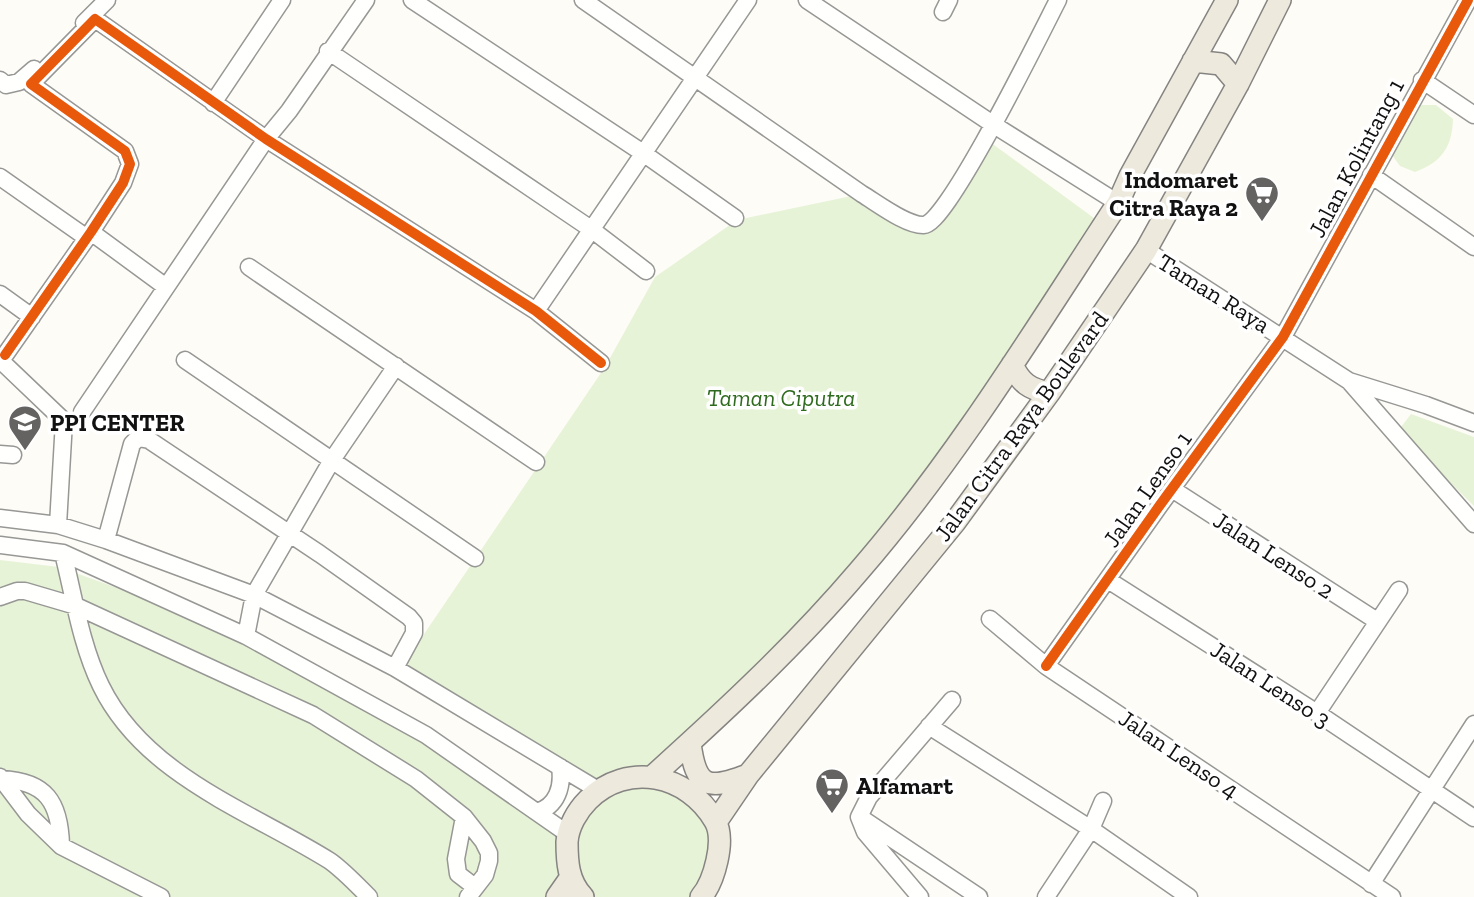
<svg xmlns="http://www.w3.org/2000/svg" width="1474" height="897" font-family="'Zilla Slab',serif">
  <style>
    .green { fill: #e7f3d7 }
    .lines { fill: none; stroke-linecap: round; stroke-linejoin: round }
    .minor-casing { stroke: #979795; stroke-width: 19 }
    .major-casing { stroke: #858482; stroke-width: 24 }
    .minor { stroke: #fffffe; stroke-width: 16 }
    .major { stroke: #ede9dc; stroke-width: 21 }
    .cycleway-casing { stroke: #fff; stroke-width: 15 }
    .cycleway { stroke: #e8590c; stroke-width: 10 }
    .labels { text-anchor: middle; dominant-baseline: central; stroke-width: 7; stroke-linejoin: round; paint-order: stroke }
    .street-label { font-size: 24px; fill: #111; stroke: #fff }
    .poi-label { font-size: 24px; font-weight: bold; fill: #111; stroke: #fff; text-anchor: start }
    .park-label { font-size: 24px; font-style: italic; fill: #2f6b1f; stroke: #fff }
  </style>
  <rect width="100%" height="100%" fill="#fdfcf7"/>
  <path class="green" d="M 1420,105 L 1436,105 L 1453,119 C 1452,147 1442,162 1415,172 L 1400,166 L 1392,155 Z
    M 990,142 L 1109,229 L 1010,369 L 772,664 L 653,776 L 716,822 L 701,897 L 0,897 L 0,560 L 59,567 L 215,623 L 426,735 L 567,835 L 598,790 L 399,671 L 605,367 L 655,277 L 737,220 L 861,194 L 907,220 L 935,221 Z
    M 1411,414 L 1474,437 L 1474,506 L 1398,431 Z"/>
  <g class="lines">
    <g class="minor-casing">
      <path id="minor" d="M 412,0 L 643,153 L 735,218
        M 583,0 L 862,194 C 877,203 907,226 924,225 C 947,225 1043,29 1058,0
        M 807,0 L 994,125 L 1118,203
        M 943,12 L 949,0
        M 84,23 L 107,0
        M 328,51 L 591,229 L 646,271
        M 0,80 L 6,85 L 19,82 L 34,69
        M 1422,80 L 1474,115
        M 213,103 L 282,0
        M 1371,175 L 1474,247
        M 0,177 L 87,238
        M 91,232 L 166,287
        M 1146,250 L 1349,381 L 1426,405 L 1474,423
        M 249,267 L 536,462
        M 0,294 L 32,317
        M 536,311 L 748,0
        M 5,355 L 91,232 L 123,183 L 130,164 L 125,151 L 31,84 L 95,19 L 266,139 L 536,311 L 601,363
        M 0,360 L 64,421 L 58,525
        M 185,360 L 475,558
        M 1349,381 L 1474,524
        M 82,412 L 266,139 L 289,111 L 366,0
        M 0,454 L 13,455
        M 1172,489 L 1377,621
        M 0,518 L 58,525 L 106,540 L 254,595 L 395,668 L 598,790
        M 106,540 L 132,444 L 138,438 L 149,440 L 320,554 L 409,617 L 414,623 L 414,633 L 395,668
        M 0,545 L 63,553 L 246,636 L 426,735 L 568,834
        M 63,553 C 74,597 81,645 101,686 C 145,776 250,811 330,861 C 344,871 357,885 369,897
        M 1108,580 L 1317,713 L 1474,818
        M 0,597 L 17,591 L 25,591 L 76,606 L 313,715 L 416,779 L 464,817 L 483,841 L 489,853 L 489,861 L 485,875 L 468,897
        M 990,619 L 1046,666 L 1392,897
        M 246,636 L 254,595 L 332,460 L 396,366
        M 1046,666 L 1160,505 L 1283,337 L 1468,0
        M 1317,713 L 1399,590
        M 929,726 L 1091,829 L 1189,897
        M 0,777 L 28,814 L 61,846 L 161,897
        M 1,779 C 46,781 60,802 61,846
        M 537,812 C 557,806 563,787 560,767
        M 464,817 L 456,859 L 458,874 L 475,887
        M 861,818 L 979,897
        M 1371,884 L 1474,724
        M 920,897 L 865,832 L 859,817 L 869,797 L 952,700
        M 1046,897 L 1091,829 L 1103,801"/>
    </g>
    <g class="major-casing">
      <path id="major" d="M 1193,61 L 1221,64 L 1238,84
        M 1012,365 C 1021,383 1029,389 1049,393
        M 690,743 C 696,789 708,790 748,775
        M 653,776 C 725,711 796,645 859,571 C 957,458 1036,328 1118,203 L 1130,176 L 1227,0
        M 716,822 L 748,775 L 955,522 L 1049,393 L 1146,250 L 1238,84 L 1280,0
        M 557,897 L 571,877
        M 583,897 C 568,881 567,862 567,842 C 568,827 577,811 588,800 C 627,761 688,774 715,821 C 726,840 714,882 701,897"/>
    </g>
    <use href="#minor" class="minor"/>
    <use href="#major" class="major"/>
    <g class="cycleway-casing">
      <path id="cycleway" d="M 5,355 L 91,232 L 123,183 L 130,164 L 125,151 L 31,84 L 95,19 L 266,139 L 536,311 L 601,363
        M 1046,666 L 1160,505 L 1283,337 L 1468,0"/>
    </g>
    <use href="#cycleway" class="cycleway"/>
  </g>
  <defs>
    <g id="supermarket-pin" transform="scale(1.75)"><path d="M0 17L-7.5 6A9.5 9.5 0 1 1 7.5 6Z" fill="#646362" stroke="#fff"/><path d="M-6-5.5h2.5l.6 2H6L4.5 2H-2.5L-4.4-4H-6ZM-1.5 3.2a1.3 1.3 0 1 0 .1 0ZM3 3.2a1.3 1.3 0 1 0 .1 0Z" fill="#fff"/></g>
    <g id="university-pin" transform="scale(1.75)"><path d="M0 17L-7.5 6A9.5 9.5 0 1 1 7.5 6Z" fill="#646362" stroke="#fff"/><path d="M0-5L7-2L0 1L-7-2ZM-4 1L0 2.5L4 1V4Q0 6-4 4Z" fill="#fff"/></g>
  </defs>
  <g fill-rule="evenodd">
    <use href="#supermarket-pin" x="1262" y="193"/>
    <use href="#university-pin" x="25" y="422"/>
    <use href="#supermarket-pin" x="832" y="785"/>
  </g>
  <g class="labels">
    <g class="street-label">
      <text transform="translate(1356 158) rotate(-62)">Jalan Kolintang 1</text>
      <text transform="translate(1214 293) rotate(32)">Taman Raya</text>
      <text transform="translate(1021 426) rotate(-54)">Jalan Citra Raya Boulevard</text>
      <text transform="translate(1147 489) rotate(-55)">Jalan Lenso 1</text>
      <text transform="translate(1274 555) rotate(33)">Jalan Lenso 2</text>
      <text transform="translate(1271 684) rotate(33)">Jalan Lenso 3</text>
      <text transform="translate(1179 754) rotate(34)">Jalan Lenso 4</text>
    </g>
    <g class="poi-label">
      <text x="1238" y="179" text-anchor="end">Indomaret<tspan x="1238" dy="28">Citra Raya 2</tspan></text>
      <text x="50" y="422">PPI CENTER</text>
      <text x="856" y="785">Alfamart</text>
    </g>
    <g class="park-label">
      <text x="781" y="397">Taman Ciputra</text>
    </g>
  </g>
</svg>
